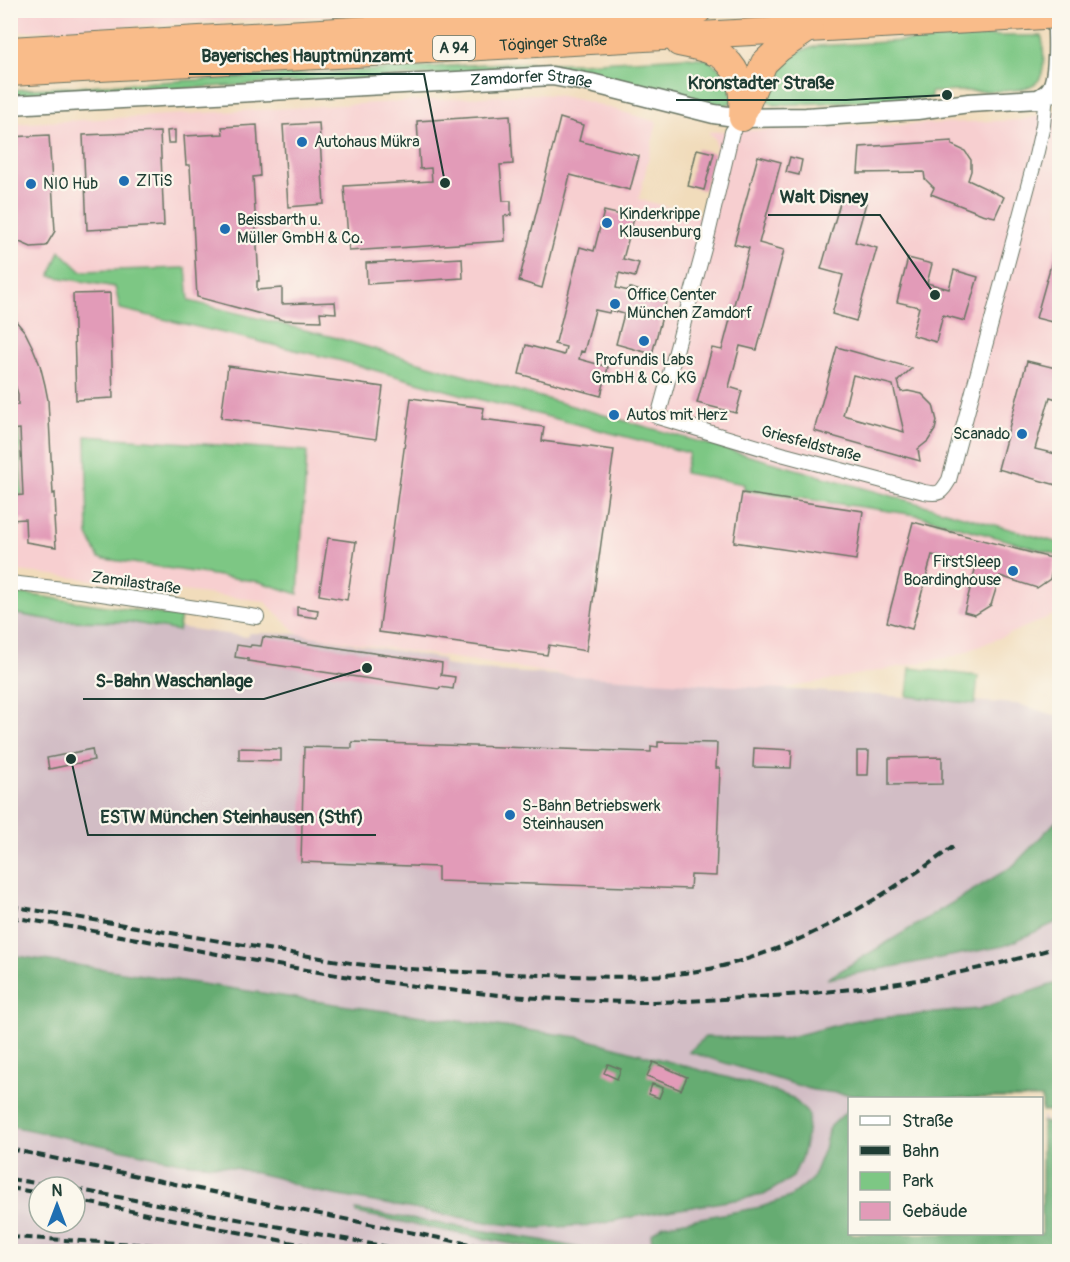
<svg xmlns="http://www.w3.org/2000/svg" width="1070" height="1262" font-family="Pangolin,sans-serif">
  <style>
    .built { fill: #f7cfd0 }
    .industrial { fill: #d2bdc5; fill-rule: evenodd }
    .green { fill: #7dc784; stroke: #4e825c; stroke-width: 1.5 }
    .forest { fill: #66ac72; stroke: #427453; stroke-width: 1.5 }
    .building { fill: #e29bb8; fill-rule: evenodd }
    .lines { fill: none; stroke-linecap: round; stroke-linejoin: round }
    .minor-casing { stroke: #687563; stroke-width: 16 }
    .tertiary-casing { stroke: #687563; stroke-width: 21 }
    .motorway-casing { stroke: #687563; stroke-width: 28 }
    .minor { stroke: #fff; stroke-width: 14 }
    .tertiary { stroke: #fff; stroke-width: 18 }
    .motorway { stroke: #f9bc8a; stroke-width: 26 }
    .rail { stroke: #1f3d34; stroke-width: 4; stroke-dasharray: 9 4.5; stroke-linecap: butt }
    .motorway-bridge-casing { stroke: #687563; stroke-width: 28; stroke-linecap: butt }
    .motorway-bridge { stroke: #f9bc8a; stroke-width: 26 }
    .poi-dot { fill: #1f6fb2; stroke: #fbf7ec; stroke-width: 2 }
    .labels { text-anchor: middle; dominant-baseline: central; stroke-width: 4.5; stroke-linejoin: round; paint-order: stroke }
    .shield { fill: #fbf7ec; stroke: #61756b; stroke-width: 1.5 }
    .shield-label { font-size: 15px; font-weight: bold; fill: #1f3d34 }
    .street-label { font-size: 16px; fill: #1f3d34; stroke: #fbf7ec }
    .poi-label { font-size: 16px; fill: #1f3d34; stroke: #fbf7ec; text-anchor: start }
    .leader { fill: none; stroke: #1f3d34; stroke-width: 2 }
    .callout-dot { fill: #1f3d34; stroke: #fbf7ec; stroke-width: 2 }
    .callout-label { font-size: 18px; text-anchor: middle; font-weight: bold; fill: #1f3d34; stroke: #fbf7ec; stroke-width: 4.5; stroke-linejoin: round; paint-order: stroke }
  </style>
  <rect width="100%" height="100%" fill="#fbf7ec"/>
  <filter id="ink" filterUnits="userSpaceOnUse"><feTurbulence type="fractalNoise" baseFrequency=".0167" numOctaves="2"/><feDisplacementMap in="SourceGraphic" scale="12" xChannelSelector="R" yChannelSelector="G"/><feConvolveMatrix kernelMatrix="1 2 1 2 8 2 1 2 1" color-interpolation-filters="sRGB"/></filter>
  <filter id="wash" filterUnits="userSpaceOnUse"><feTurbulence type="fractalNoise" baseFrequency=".008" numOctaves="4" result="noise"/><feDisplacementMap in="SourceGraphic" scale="24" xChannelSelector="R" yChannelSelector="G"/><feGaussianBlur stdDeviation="1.35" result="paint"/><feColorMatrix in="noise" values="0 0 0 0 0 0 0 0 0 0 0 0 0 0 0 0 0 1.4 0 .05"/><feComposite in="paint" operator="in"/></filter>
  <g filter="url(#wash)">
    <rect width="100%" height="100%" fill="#f1dcbb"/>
    <path class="built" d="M 11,10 L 414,10 L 414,11 L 11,32 Z
      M 532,94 L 556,95 L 586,101 L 657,122 L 639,199 L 702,216 L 716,148 L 715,139 L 708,132 L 1021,120 L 1059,111 L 1059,613 L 956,656 L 771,691 L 661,690 L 298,634 L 264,601 L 11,570 L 11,124 Z"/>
    <path class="industrial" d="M 11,604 L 248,637 L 249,633 L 298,634 L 443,659 L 444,665 L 481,670 L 1017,704 L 1059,716 L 1059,993 L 1030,1098 L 850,1098 L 850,1234 L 1042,1234 L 1042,1115 L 1055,1134 L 1059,1251 L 11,1252 ZM 39,1187 L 75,1187 L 75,1223 L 39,1223 Z"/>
    <path class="green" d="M 989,36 L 1042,36 C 1043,48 1046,67 1040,78 C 1032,95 981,91 964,91 C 953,91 942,92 931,92 L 931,98 L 775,105 C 759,99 764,90 765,75 L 788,54 L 818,46 Z
      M 686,57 L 707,59 L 730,77 L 732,102 L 724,106 L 718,106 L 580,71 L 537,69 L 11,98 L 11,90 L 504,63 L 580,63 Z
      M 60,251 L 81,271 L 186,268 L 189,301 L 337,338 L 483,381 L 1059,543 L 1059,555 L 917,515 L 744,490 L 744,484 L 684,473 L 689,453 L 478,399 L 338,360 L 120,309 L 115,287 L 50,276 Z
      M 20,429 L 23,495 L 11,496 L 11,430 Z
      M 86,436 L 307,451 L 298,594 L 260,582 L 99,558 L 88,535 Z
      M 11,592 L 181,617 L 178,631 L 130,622 L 58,621 L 11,613 Z
      M 910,668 L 978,676 L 975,704 L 907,696 Z"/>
    <path class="forest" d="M 1059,818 L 1059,921 L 1004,946 L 827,979 L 1013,866 Z
      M 10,955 L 348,1006 L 578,1037 L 759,1086 L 793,1098 L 809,1115 L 806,1139 L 802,1156 L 793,1177 L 764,1195 L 626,1218 L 595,1225 L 536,1228 L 487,1222 L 312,1191 L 278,1178 L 226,1166 L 180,1162 L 11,1126 Z
      M 1059,982 L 1059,1113 L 1054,1111 L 1042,1111 L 1042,1098 L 875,1098 L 813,1090 L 689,1052 L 705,1037 L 782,1039 L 857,1020 L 979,1009 Z
      M 848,1110 L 849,1110 L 850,1234 L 1042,1234 L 1042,1122 L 1059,1125 L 1059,1251 L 667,1252 L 652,1243 L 651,1234 L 663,1225 L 761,1207 L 790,1197 L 812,1179 L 824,1149 L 829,1128 Z
      M 356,1210 L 541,1240 L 592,1251 L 546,1251 L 356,1213 Z"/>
    <g id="blocks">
      <path class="building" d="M 510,115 L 513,164 L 500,165 L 503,201 L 511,201 L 511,215 L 504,216 L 505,241 L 349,251 L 344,186 L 432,181 L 431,168 L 420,169 L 417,121 Z
        M 560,118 L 583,125 L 579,141 L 639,156 L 630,190 L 570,175 L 542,288 L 519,281 Z
        M 319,123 L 324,204 L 288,207 L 283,125 Z
        M 257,125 L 260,176 L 253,177 L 259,281 L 257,281 L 257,290 L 282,288 L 282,304 L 335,302 L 336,313 L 320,312 L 321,321 L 283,320 L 197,297 L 190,165 L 186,165 L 184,136 L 223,134 L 222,127 Z
        M 175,130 L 175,143 L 168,143 L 167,131 Z
        M 160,132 L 164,226 L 87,230 L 83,135 Z
        M 49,135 L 55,231 L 46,246 L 31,247 L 10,238 L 10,137 Z
        M 952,141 L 952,145 L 965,151 L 971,160 L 971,171 L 968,180 L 1004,197 L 995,217 L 982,214 L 931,194 L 934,188 L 925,179 L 924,172 L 858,173 L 860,147 Z
        M 697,149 L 714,153 L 704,190 L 688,186 Z
        M 758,156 L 781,162 L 759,243 L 784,250 L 757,350 L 740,346 L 729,387 L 742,391 L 736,413 L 697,403 L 712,348 L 722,350 L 749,248 L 734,244 Z
        M 790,157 L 802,160 L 799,175 L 786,172 Z
        M 842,196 L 866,203 L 855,242 L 877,248 L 856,321 L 832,314 L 843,275 L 821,269 Z
        M 604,211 L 634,218 L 623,259 L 639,263 L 635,277 L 619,273 L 616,288 L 629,291 L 630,288 L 667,298 L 652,354 L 616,344 L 624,314 L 610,310 L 609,313 L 595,310 L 584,352 L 581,351 L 579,359 L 608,367 L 601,396 L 519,374 L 526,345 L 564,355 L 566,347 L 554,344 L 555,342 L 556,342 L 580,247 L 594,251 Z
        M 1059,236 L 1060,236 L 1060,324 L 1036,318 Z
        M 462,258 L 463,278 L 367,284 L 366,263 Z
        M 908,258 L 932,264 L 927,283 L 949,289 L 954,270 L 978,277 L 965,321 L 943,315 L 936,342 L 912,335 L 919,307 L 897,302 Z
        M 110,293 L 113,398 L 76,400 L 73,294 Z
        M 10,314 L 25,332 L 33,348 L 40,365 L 45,385 L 48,400 L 53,494 L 55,493 L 56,518 L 54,518 L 56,547 L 26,542 L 25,519 L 10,520 L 10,496 L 23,495 L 20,429 L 10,430 L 10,405 L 18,405 L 18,394 L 10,368 Z
        M 837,347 L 912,368 L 898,381 L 901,392 L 908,391 L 922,394 L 933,405 L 937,421 L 935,430 L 928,441 L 918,449 L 920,461 L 814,431 ZM 853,375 L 893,385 L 904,432 L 843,415 Z
        M 1027,361 L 1060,369 L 1060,400 L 1050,397 L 1035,449 L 1060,455 L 1060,486 L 998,469 Z
        M 228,366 L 383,387 L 376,439 L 221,418 Z
        M 411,398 L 484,408 L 482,419 L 544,427 L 542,441 L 614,450 L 586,651 L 549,645 L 547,655 L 379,632 Z
        M 742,493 L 863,511 L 856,560 L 734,542 Z
        M 913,522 L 1055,559 L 1050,579 L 1037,588 L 1000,576 L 991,605 L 975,615 L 964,612 L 976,566 L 932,555 L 912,629 L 887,622 Z
        M 328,538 L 356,542 L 347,600 L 319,595 Z
        M 297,607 L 318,610 L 317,618 L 297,615 Z
        M 263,637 L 442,663 L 441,675 L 455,677 L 453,689 L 440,687 L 439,689 L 248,661 L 248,659 L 235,657 L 237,645 L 250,647 L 251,645 L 261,646 Z
        M 352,742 L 651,752 L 651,746 L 658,747 L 658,742 L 717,743 L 716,768 L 720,768 L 716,876 L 691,875 L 690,889 L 438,881 L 438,867 L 301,862 L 304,747 L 352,748 Z
        M 239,748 L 281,749 L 281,761 L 239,760 Z
        M 754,748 L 792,750 L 791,768 L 753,767 Z
        M 92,749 L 94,760 L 49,769 L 47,758 Z
        M 857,751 L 869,751 L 868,775 L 857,775 Z
        M 942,757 L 942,784 L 889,785 L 889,758 Z
        M 653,1062 L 687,1077 L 681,1090 L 647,1076 Z
        M 608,1064 L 621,1069 L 617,1079 L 604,1073 Z
        M 652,1084 L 663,1088 L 659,1098 L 649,1094 Z"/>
    </g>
  </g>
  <g filter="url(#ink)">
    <use href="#blocks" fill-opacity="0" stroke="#687563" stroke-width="1.5"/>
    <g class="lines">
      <g class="minor-casing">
        <path id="minor" d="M 742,118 L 732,132 L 708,234 L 658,417 L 785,455 L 924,492 C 940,495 941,493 949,480 L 1035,160 L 1043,125 L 1046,95 L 1060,94
          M 10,583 L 81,591 L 257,617"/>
      </g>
      <g class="tertiary-casing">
        <g id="tertiary">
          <path id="s1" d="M 10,105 L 552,76 L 591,83 L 714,114 L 742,118 L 806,117 L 917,110 L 969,103 L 1038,99 C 1044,96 1049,93 1052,87 C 1060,70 1057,30 1056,10"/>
        </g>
      </g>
      <g class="motorway-casing">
        <g id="motorway">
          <path d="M 679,43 C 692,46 707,48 720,55 C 724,57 727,61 730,64 C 743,79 743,99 742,118"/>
          <path d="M 10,50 L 699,10"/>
          <path id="s2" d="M 10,73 L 1026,17"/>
          <path d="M 745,109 L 764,63 L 779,49 L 810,28"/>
        </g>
      </g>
      <use href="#minor" class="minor"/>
      <use href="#tertiary" class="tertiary"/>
      <use href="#motorway" class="motorway"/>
      <path class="rail" d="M 10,906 L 357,964 C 419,971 481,973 543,975 C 608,977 674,981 737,962 C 816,939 886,895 953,847
        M 10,917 C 140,937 269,967 399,984 C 484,995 569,1002 654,1002 C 699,1001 743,998 788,995 C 880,988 971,975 1060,946
        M 10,1149 L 265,1203 L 509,1252
        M 10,1179 L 62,1187
        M 10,1188 L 39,1193
        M 75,1189 L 415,1252
        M 75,1200 L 340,1252
        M 10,1237 L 173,1246 L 225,1252"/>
      <g class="motorway-bridge-casing">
        <path id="motorway-bridge" d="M 1026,17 L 1060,15"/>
      </g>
      <use href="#motorway-bridge" class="motorway-bridge"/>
    </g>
  </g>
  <g class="poi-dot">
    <circle cx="302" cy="142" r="6"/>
    <circle cx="124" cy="181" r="6"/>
    <circle cx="31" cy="184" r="6"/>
    <circle cx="607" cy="223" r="6"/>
    <circle cx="225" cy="229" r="6"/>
    <circle cx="615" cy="304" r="6"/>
    <circle cx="644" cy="341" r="6"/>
    <circle cx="614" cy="415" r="6"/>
    <circle cx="1022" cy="434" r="6"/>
    <circle cx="1013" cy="571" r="6"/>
    <circle cx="510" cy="815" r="6"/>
  </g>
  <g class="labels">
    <rect class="shield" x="433" y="36" width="42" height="24" rx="4.5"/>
    <g class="shield-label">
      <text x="454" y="48">A 94</text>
    </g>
    <g class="street-label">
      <text stroke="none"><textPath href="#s2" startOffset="544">Töginger Straße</textPath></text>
      <text stroke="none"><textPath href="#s1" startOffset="522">Zamdorfer Straße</textPath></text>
      <text transform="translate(811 444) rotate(15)">Griesfeldstraße</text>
      <text transform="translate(136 583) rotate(8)">Zamilastraße</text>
    </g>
    <g class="poi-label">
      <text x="314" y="142">Autohaus Mükra</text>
      <text x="136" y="181">ZITiS</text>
      <text x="43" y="184">NIO Hub</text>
      <text x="619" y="214">Kinderkrippe<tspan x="619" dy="18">Klausenburg</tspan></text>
      <text x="237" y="220">Beissbarth u.<tspan x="237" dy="18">Müller GmbH &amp; Co.</tspan></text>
      <text x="627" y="295">Office Center<tspan x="627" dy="18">München Zamdorf</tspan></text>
      <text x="644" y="360" text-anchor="middle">Profundis Labs<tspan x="644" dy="18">GmbH &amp; Co. KG</tspan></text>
      <text x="626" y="415">Autos mit Herz</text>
      <text x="1010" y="434" text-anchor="end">Scanado</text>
      <text x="1001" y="562" text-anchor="end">FirstSleep<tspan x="1001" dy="18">Boardinghouse</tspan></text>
      <text x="522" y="806">S-Bahn Betriebswerk<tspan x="522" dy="18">Steinhausen</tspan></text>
    </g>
  </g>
  <path class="leader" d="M445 183L424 74H189M947 95L846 100H676M935 295L880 215H768M367 668L264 699H83M71 759L88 835H376"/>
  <g class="callout-dot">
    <circle cx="445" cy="183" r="6"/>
    <circle cx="947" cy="95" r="6"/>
    <circle cx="935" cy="295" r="6"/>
    <circle cx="367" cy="668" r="6"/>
    <circle cx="71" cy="759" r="6"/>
  </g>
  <g class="callout-label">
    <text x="307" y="62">Bayerisches Hauptmünzamt</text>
    <text x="761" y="89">Kronstadter Straße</text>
    <text x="824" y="203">Walt Disney</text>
    <text x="174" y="687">S-Bahn Waschanlage</text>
    <text x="232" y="823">ESTW München Steinhausen (Sthf)</text>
  </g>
  <rect width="1070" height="1262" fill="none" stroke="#fbf7ec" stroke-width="36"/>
  <rect x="848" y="1097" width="195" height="138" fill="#fbf7ec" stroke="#a3ada2" stroke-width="1.5"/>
  <rect x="860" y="1116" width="30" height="9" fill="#ffffff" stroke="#a3ada2" stroke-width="1.5"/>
  <text x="902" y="1127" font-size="18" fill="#1f3d34">Straße</text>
  <rect x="860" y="1146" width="30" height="9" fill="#1f3d34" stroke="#a3ada2" stroke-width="1.5"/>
  <text x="902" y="1157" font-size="18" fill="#1f3d34">Bahn</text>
  <rect x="860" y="1172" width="30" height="18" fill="#7dc784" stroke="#a3ada2" stroke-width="1.5"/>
  <text x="902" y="1187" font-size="18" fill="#1f3d34">Park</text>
  <rect x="860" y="1202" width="30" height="18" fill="#e29bb8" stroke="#a3ada2" stroke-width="1.5"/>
  <text x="902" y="1217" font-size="18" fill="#1f3d34">Gebäude</text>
  <g transform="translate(57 1205)"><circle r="28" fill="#fbf7ec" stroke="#a3ada2" stroke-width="1.5"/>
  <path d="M0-4.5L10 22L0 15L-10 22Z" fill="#1f6fb2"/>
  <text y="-9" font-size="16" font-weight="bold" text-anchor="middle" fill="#1f3d34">N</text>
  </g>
</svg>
